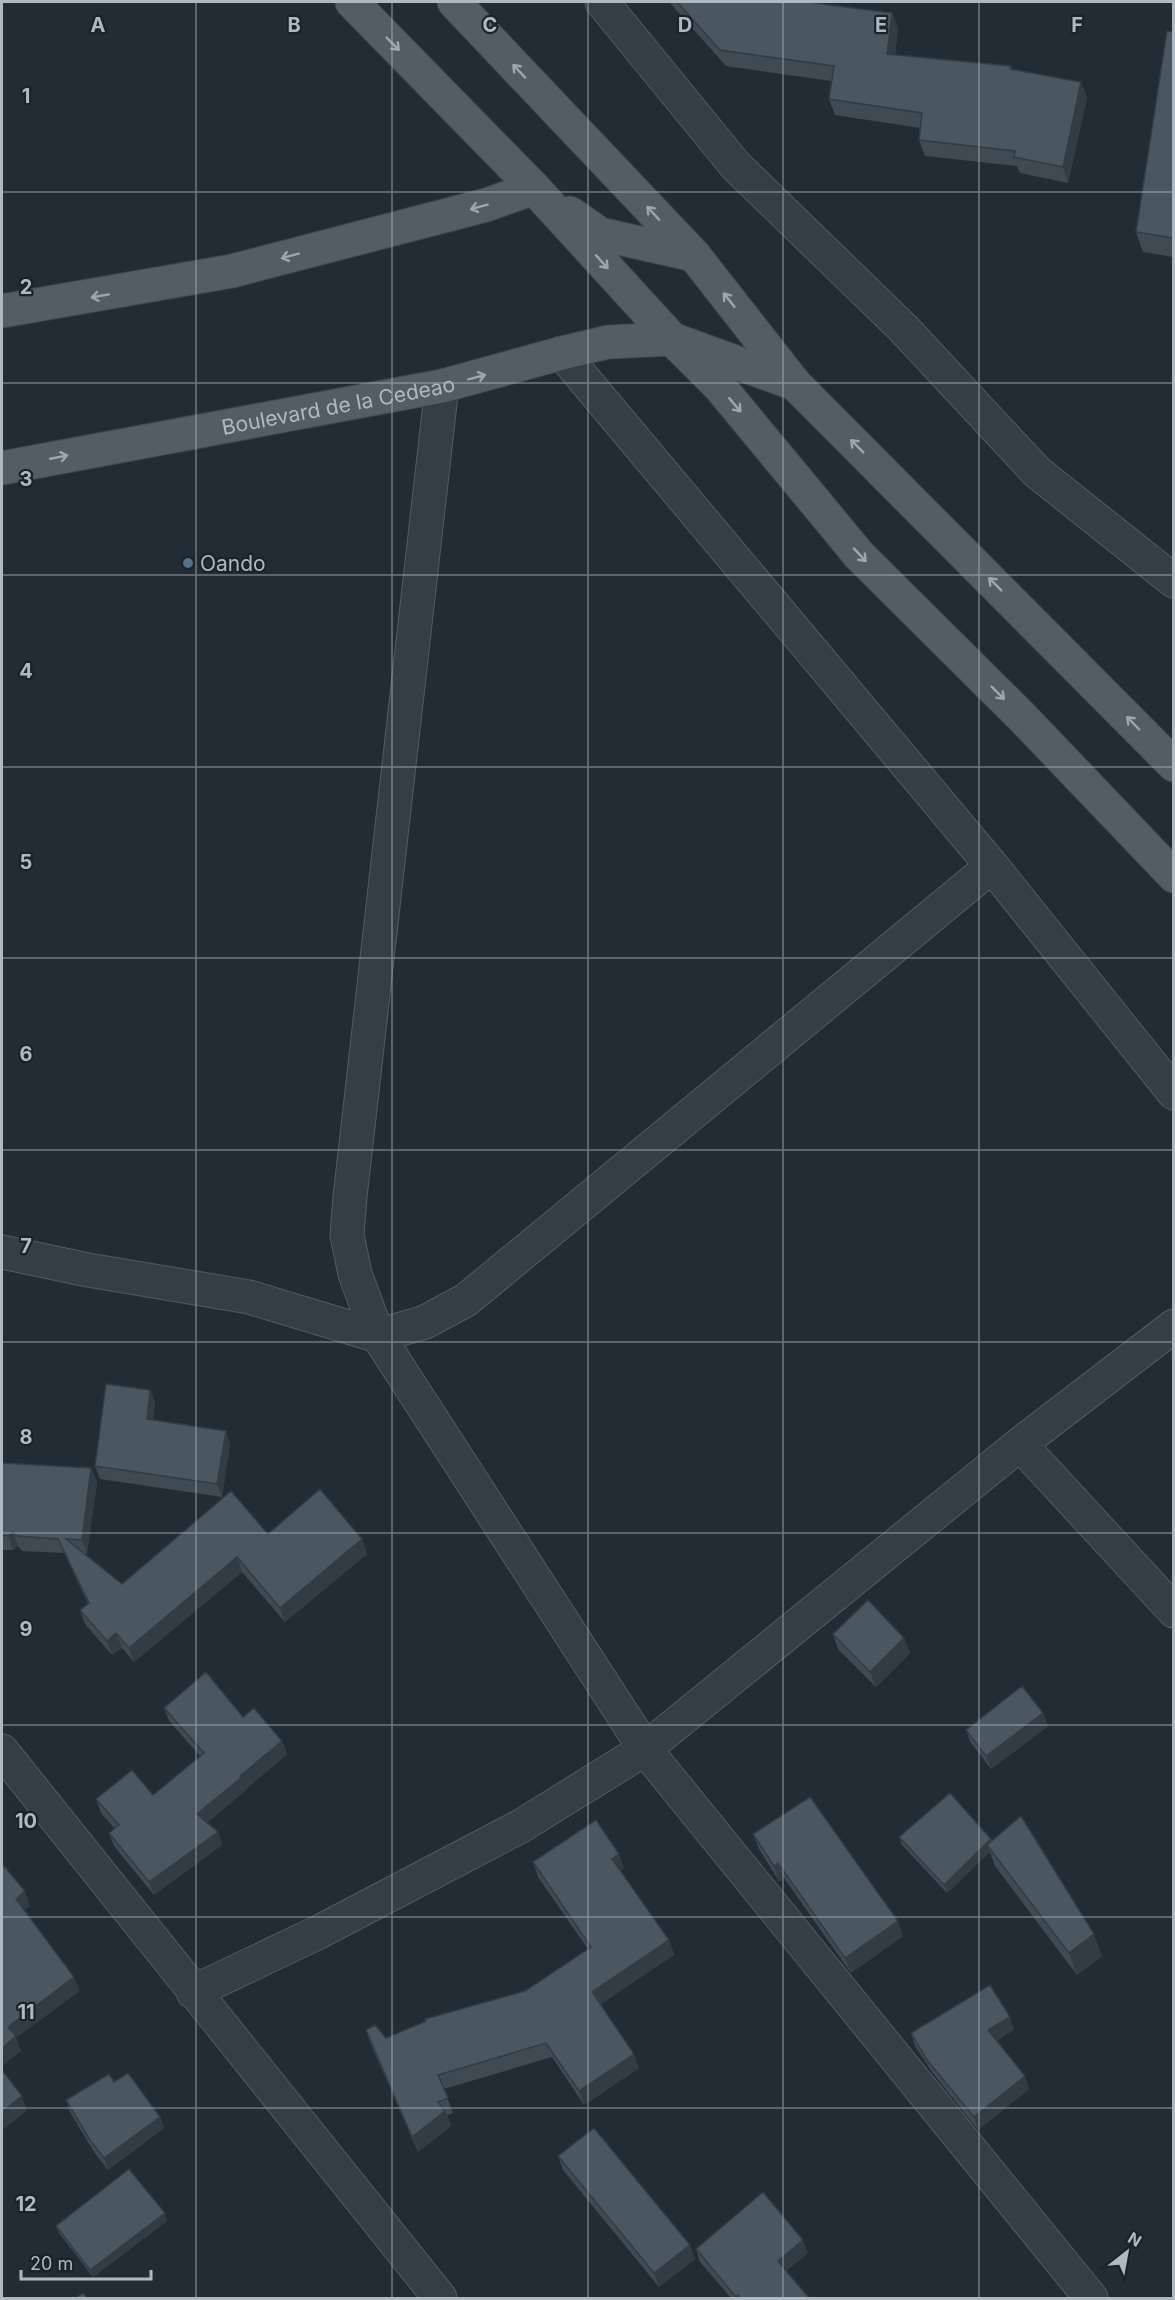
<svg xmlns="http://www.w3.org/2000/svg" width="1175" height="2300" font-family="Inter,sans-serif">
  <style>
    .lines { fill: none; stroke-linecap: round; stroke-linejoin: round }
    .minor-casing { stroke: #525b63; stroke-width: 35 }
    .primary-casing { stroke: #3e464f; stroke-width: 35 }
    .minor { stroke: #353d45; stroke-width: 33 }
    .primary { stroke: #525d65; stroke-width: 33 }
    .wall { fill: #404a53 }
    .shaded-wall { fill: #343c43 }
    .building { fill: #4a5660; stroke: #343c43; stroke-width: 1.5 }
    .oneway { stroke: #9ca7af }
    .grid { fill: none; stroke: #afb9c2; stroke-width: 1.5; stroke-opacity: 0.55 }
    .service-dot { fill: #5c6f8a; stroke: #1a222a; stroke-width: 2 }
    .labels { text-anchor: middle; dominant-baseline: central; stroke-width: 4.5; stroke-linejoin: round; paint-order: stroke }
    .street-label { font-size: 21px; fill: #afb9c2; stroke: #1a222a }
    .poi-label { font-size: 21px; fill: #afb9c2; stroke: #1a222a; text-anchor: start }
    .grid-label { font-size: 20px; text-anchor: middle; font-weight: bold; fill: #afb9c2; stroke: #1a222a; stroke-width: 4.5; stroke-linejoin: round; paint-order: stroke }
  </style>
  <rect width="100%" height="100%" fill="#212c34"/>
  <g class="lines">
    <g class="minor-casing">
      <path id="minor" d="M 602,2 L 736,166 L 904,329 L 1037,472 L 1174,581
        M 562,353 L 992,866 L 1174,1093
        M 442,386 L 350,1197 L 347,1235 L 355,1274 L 378,1336 L 645,1749 L 1091,2298
        M 2,1252 L 88,1270 L 249,1297 L 378,1336 L 425,1322 L 466,1300 L 992,866
        M 1020,1444 L 1174,1611
        M 2,1751 L 440,2298
        M 193,1992 L 317,1933 L 521,1826 L 645,1749 L 1020,1444 L 1174,1326"/>
    </g>
    <g class="primary-casing">
      <g id="primary">
        <path d="M 352,2 L 534,188 L 672,339 L 720,387 L 859,555 L 1022,717 L 1174,876"/>
        <path d="M 454,2 L 694,255 L 795,384 L 1174,765"/>
        <path d="M 570,213 L 600,234 L 694,255"/>
        <path d="M 2,311 L 232,271 L 486,205 L 534,188"/>
        <path id="s1" d="M 2,468 L 442,386 L 562,353 L 608,342 L 672,339 L 795,384"/>
      </g>
    </g>
    <use href="#minor" class="minor"/>
    <use href="#primary" class="primary"/>
  </g>
  <path class="wall" d="M 669,2 L 807,2 L 892,13 L 898,29 L 895,55 L 1011,66 L 1012,69 L 1081,82 L 1087,98 L 1068,183 L 1020,173 L 1017,166 L 925,156 L 919,140 L 920,128 L 835,115 L 829,99 L 831,81 L 726,66 Z
    M 1173,32 L 1173,257 L 1143,252 L 1136,232 Z
    M 150,1390 L 155,1403 L 153,1420 L 230,1444 L 222,1497 L 100,1479 L 95,1466 Z
    M 2,1463 L 91,1468 L 97,1482 L 87,1554 L 85,1554 L 122,1584 L 268,1534 L 362,1539 L 367,1554 L 285,1622 L 242,1572 L 134,1662 L 122,1648 L 112,1655 L 85,1624 L 80,1610 L 88,1604 L 64,1553 L 22,1551 L 18,1546 L 13,1550 L 2,1550 Z
    M 833,1634 L 904,1638 L 910,1653 L 876,1687 L 838,1649 Z
    M 164,1708 L 243,1717 L 282,1741 L 287,1754 L 246,1789 L 246,1790 L 207,1823 L 218,1832 L 222,1845 L 154,1895 L 114,1846 L 109,1833 L 115,1829 L 101,1813 L 96,1799 L 153,1795 L 200,1756 L 169,1721 Z
    M 1043,1713 L 1048,1726 L 991,1769 L 971,1743 L 966,1730 Z
    M 753,1834 L 903,1936 L 851,1973 L 784,1878 L 779,1881 L 759,1849 Z
    M 899,1837 L 992,1841 L 1102,1956 L 1077,1975 L 995,1866 L 990,1852 L 947,1893 L 902,1845 Z
    M 533,1862 L 624,1868 L 620,1871 L 669,1940 L 674,1955 L 600,2004 L 639,2068 L 584,2105 L 552,2057 L 444,2089 L 453,2113 L 447,2115 L 451,2126 L 418,2152 L 371,2045 L 366,2030 L 386,2038 L 525,1991 L 588,1949 L 538,1877 Z
    M 1014,2030 L 996,2041 L 1029,2089 L 978,2130 L 932,2072 L 915,2046 L 911,2033 Z
    M 114,2082 L 160,2117 L 164,2128 L 108,2170 L 94,2152 L 70,2112 L 66,2100 Z
    M 558,2156 L 690,2245 L 695,2259 L 659,2287 L 563,2170 Z
    M 167,2221 L 93,2277 L 59,2233 L 56,2226 Z
    M 696,2249 L 808,2253 L 786,2271 L 809,2298 L 731,2298 L 700,2262 Z"/>
  <path class="shaded-wall" d="M 892,13 L 898,29 L 892,70 L 887,54 Z
    M 1081,82 L 1087,98 L 1068,183 L 1063,167 Z
    M 150,1390 L 155,1403 L 151,1432 L 147,1419 Z
    M 226,1431 L 230,1444 L 222,1497 L 217,1484 Z
    M 91,1468 L 97,1482 L 87,1554 L 82,1540 Z
    M 13,1532 L 18,1546 L 13,1550 L 8,1536 Z
    M 362,1539 L 367,1554 L 285,1622 L 280,1608 Z
    M 237,1557 L 242,1572 L 134,1662 L 129,1648 Z
    M 116,1633 L 122,1648 L 112,1655 L 107,1641 Z
    M 904,1638 L 910,1653 L 876,1687 L 870,1672 Z
    M 1043,1713 L 1048,1726 L 991,1769 L 986,1756 Z
    M 282,1741 L 287,1754 L 246,1789 L 246,1790 L 202,1827 L 197,1814 Z
    M 218,1832 L 222,1845 L 154,1895 L 149,1882 Z
    M 991,1839 L 994,1847 L 987,1845 L 990,1852 L 947,1893 L 944,1885 Z
    M 619,1854 L 624,1868 L 617,1873 L 612,1859 Z
    M 778,1863 L 784,1878 L 779,1881 L 774,1866 Z
    M 25,1891 L 30,1906 L 21,1913 L 16,1899 Z
    M 898,1921 L 903,1936 L 851,1973 L 845,1958 Z
    M 1094,1934 L 1102,1956 L 1077,1975 L 1069,1953 Z
    M 669,1940 L 674,1955 L 597,2007 L 592,1992 Z
    M 74,1977 L 80,1991 L 16,2038 L 21,2051 L 2,2066 L 2,2048 L 8,2027 Z
    M 1010,2017 L 1014,2030 L 993,2043 L 988,2030 Z
    M 634,2054 L 639,2068 L 584,2105 L 579,2091 Z
    M 1025,2076 L 1029,2089 L 978,2130 L 974,2117 Z
    M 22,2096 L 27,2111 L 2,2130 L 2,2112 Z
    M 445,2111 L 451,2126 L 418,2152 L 412,2137 Z
    M 160,2117 L 164,2128 L 108,2170 L 104,2158 Z
    M 165,2213 L 167,2221 L 93,2277 L 90,2270 Z
    M 803,2240 L 808,2253 L 782,2274 L 778,2261 Z
    M 690,2245 L 695,2259 L 659,2287 L 654,2273 Z"/>
  <path class="building" d="M 677,2 L 807,2 L 892,13 L 887,54 L 1011,66 L 1010,69 L 1081,82 L 1063,167 L 1014,157 L 1015,151 L 919,140 L 922,113 L 829,99 L 834,66 L 720,50 Z
    M 1167,31 L 1173,32 L 1173,238 L 1136,232 Z
    M 106,1384 L 150,1390 L 147,1419 L 226,1431 L 217,1484 L 95,1466 Z
    M 2,1463 L 91,1468 L 82,1540 L 66,1539 L 122,1584 L 231,1491 L 268,1534 L 320,1489 L 362,1539 L 280,1608 L 237,1557 L 129,1648 L 116,1633 L 107,1641 L 80,1610 L 89,1603 L 58,1539 L 17,1536 L 13,1532 L 8,1536 L 2,1535 Z
    M 868,1600 L 904,1638 L 870,1672 L 833,1634 Z
    M 206,1672 L 243,1717 L 254,1708 L 282,1741 L 240,1776 L 242,1777 L 197,1814 L 218,1832 L 149,1882 L 109,1833 L 119,1825 L 96,1799 L 132,1770 L 153,1795 L 204,1753 L 164,1708 Z
    M 1022,1686 L 1043,1713 L 986,1756 L 966,1730 Z
    M 950,1793 L 991,1839 L 944,1885 L 899,1837 Z
    M 810,1797 L 898,1921 L 845,1958 L 778,1863 L 774,1866 L 753,1834 Z
    M 1021,1816 L 1094,1934 L 1069,1953 L 987,1845 Z
    M 596,1820 L 619,1854 L 612,1859 L 669,1940 L 592,1992 L 634,2054 L 579,2091 L 546,2043 L 438,2075 L 448,2098 L 438,2102 L 445,2111 L 412,2137 L 366,2030 L 375,2025 L 386,2038 L 426,2021 L 425,2019 L 525,1991 L 591,1947 L 533,1862 Z
    M 2,1864 L 25,1891 L 16,1899 L 74,1977 L 8,2027 L 16,2036 L 2,2048 Z
    M 990,1985 L 1010,2017 L 988,2030 L 1025,2076 L 974,2117 L 927,2060 L 911,2033 Z
    M 2,2070 L 22,2096 L 2,2112 Z
    M 128,2073 L 160,2117 L 104,2158 L 90,2140 L 66,2100 L 109,2074 L 114,2082 Z
    M 594,2128 L 690,2245 L 654,2273 L 558,2156 Z
    M 129,2169 L 165,2213 L 90,2270 L 56,2226 Z
    M 763,2192 L 803,2240 L 778,2261 L 809,2298 L 740,2298 L 738,2295 L 736,2297 L 696,2249 Z
    M 83,2293 L 87,2298 L 76,2298 Z"/>
  <defs><path id="oneway-shaft" d="M-6 0H5M1.5-3L5.5 0L1.5 3" fill="none" stroke-width="1.6" stroke-linecap="round" stroke-linejoin="round" transform="scale(1.5)"/></defs>
  <g class="oneway">
    <use href="#oneway-shaft" transform="translate(393 44) rotate(45)"/>
    <use href="#oneway-shaft" transform="translate(519 71) rotate(-133)"/>
    <use href="#oneway-shaft" transform="translate(479 207) rotate(165)"/>
    <use href="#oneway-shaft" transform="translate(653 213) rotate(-133)"/>
    <use href="#oneway-shaft" transform="translate(290 256) rotate(165)"/>
    <use href="#oneway-shaft" transform="translate(602 262) rotate(48)"/>
    <use href="#oneway-shaft" transform="translate(100 296) rotate(170)"/>
    <use href="#oneway-shaft" transform="translate(729 300) rotate(-128)"/>
    <use href="#oneway-shaft" transform="translate(477 377) rotate(-15)"/>
    <use href="#oneway-shaft" transform="translate(735 405) rotate(50)"/>
    <use href="#oneway-shaft" transform="translate(857 446) rotate(-135)"/>
    <use href="#oneway-shaft" transform="translate(59 457) rotate(-11)"/>
    <use href="#oneway-shaft" transform="translate(860 555) rotate(47)"/>
    <use href="#oneway-shaft" transform="translate(995 584) rotate(-135)"/>
    <use href="#oneway-shaft" transform="translate(998 693) rotate(45)"/>
    <use href="#oneway-shaft" transform="translate(1133 723) rotate(-134)"/>
  </g>
  <path class="grid" d="M 196,2 L 196,2298M 392,2 L 392,2298M 588,2 L 588,2298M 783,2 L 783,2298M 979,2 L 979,2298M 2,192 L 1174,192M 2,383 L 1174,383M 2,575 L 1174,575M 2,767 L 1174,767M 2,958 L 1174,958M 2,1150 L 1174,1150M 2,1342 L 1174,1342M 2,1533 L 1174,1533M 2,1725 L 1174,1725M 2,1917 L 1174,1917M 2,2108 L 1174,2108"/>
  <circle class="service-dot" cx="188" cy="563" r="6"/>
  <g class="labels">
    <g class="street-label">
      <text stroke="none"><textPath href="#s1" startOffset="342">Boulevard de la Cedeao</textPath></text>
    </g>
    <g class="poi-label">
      <text x="200" y="563">Oando</text>
    </g>
  </g>
  <g class="grid-label">
    <text x="98" y="32">A</text>
    <text x="294" y="32">B</text>
    <text x="490" y="32">C</text>
    <text x="685" y="32">D</text>
    <text x="881" y="32">E</text>
    <text x="1077" y="32">F</text>
    <text x="26" y="103">1</text>
    <text x="26" y="294">2</text>
    <text x="26" y="486">3</text>
    <text x="26" y="678">4</text>
    <text x="26" y="869">5</text>
    <text x="26" y="1061">6</text>
    <text x="26" y="1253">7</text>
    <text x="26" y="1444">8</text>
    <text x="26" y="1636">9</text>
    <text x="26" y="1828">10</text>
    <text x="26" y="2019">11</text>
    <text x="26" y="2211">12</text>
  </g>
  <rect width="1175" height="2300" fill="none" stroke="#afb9c2" stroke-width="6"/>
  <g transform="translate(1127 2252) rotate(31)" stroke="#1a222a" stroke-width="4.5" paint-order="stroke">
  <path d="M0-4.5L10 22L0 15L-10 22Z" fill="#afb9c2"/>
  <text y="-9" font-size="16" font-weight="bold" text-anchor="middle" fill="#afb9c2">N</text>
  </g>
  <path d="M21 2270v9h130v-9" fill="none" stroke="#afb9c2" stroke-width="3"/>
  <text x="30" y="2270" font-size="18" fill="#afb9c2" stroke="#1a222a" stroke-width="4.5" paint-order="stroke">20 m</text>
</svg>
